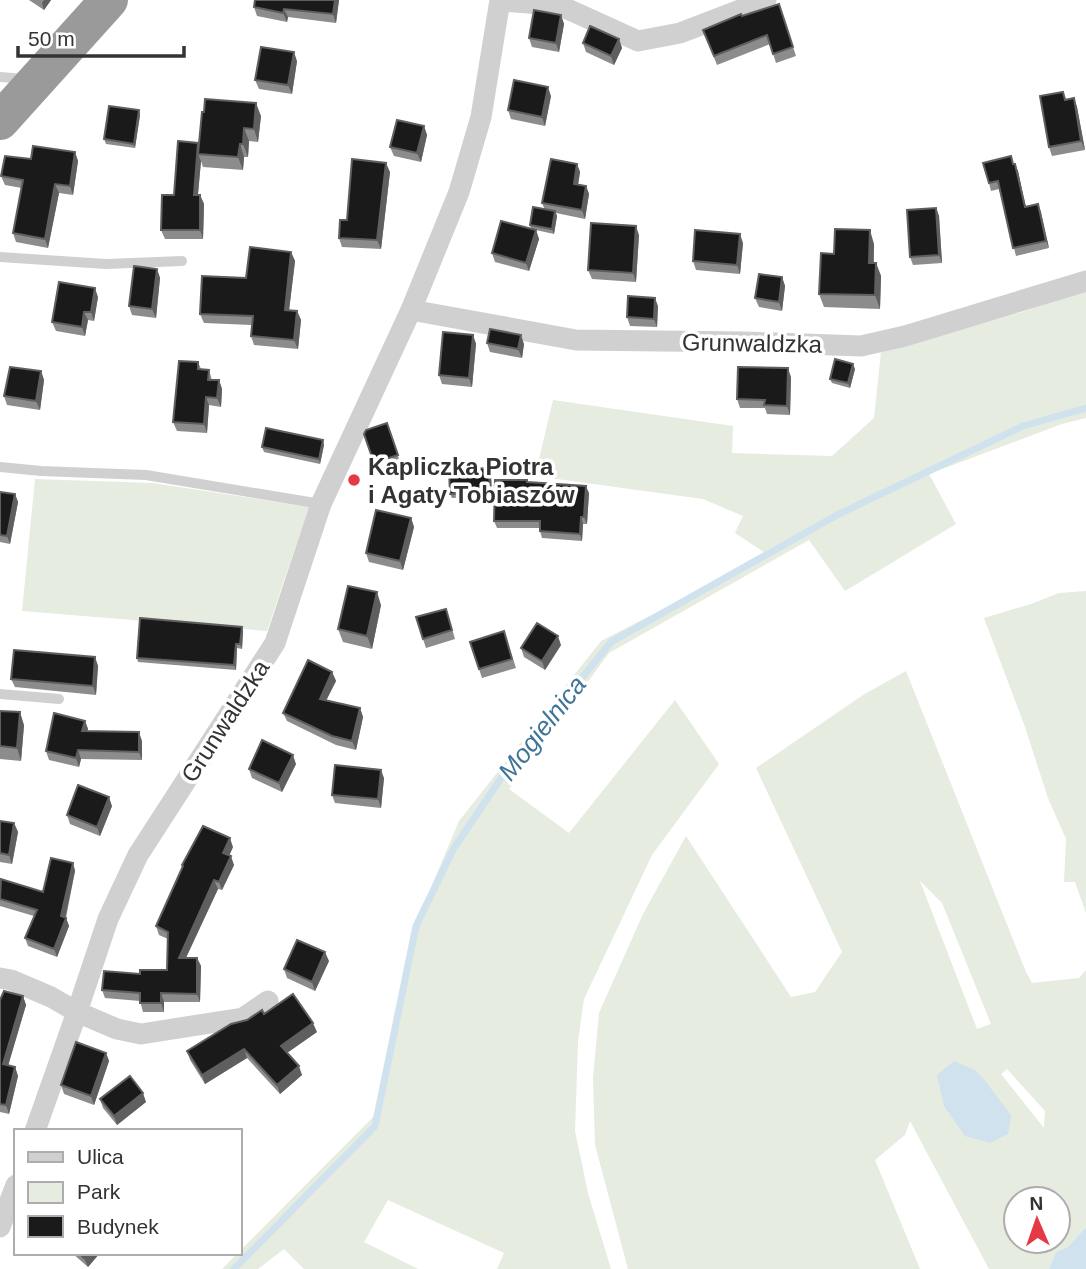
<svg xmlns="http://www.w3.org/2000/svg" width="1086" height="1269" font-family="Helvetica,sans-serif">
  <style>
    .green { fill: #e6ecdf; fill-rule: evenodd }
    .water { fill: #cfe2ee }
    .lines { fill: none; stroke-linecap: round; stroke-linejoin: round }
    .stream { stroke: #cfe2ee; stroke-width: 7 }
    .lane { stroke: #d0d0d0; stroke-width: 10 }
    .street { stroke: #d0d0d0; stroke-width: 21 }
    .highway { stroke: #9a9a9a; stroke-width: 38 }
    .wall { fill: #8c8c8c }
    .shaded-wall { fill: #5f5f5f }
    .building { fill: #1a1a1a; stroke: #5f5f5f; stroke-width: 2 }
    .poi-dot { fill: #e63946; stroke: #fff; stroke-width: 2.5 }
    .labels { text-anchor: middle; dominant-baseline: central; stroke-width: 7; stroke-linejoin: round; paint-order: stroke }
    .street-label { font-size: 24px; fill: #333; stroke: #fff }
    .poi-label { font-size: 24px; font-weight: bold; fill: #333; stroke: #fff; text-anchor: start }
    .water-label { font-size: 26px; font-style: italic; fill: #3f7597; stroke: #fff }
  </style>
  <rect width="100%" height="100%" fill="#fff"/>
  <path class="green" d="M 1086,290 L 1086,418 L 1062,424 L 929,474 L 956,524 L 845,591 L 809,540 L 609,653 L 509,789 L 569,833 L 675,700 L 719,764 L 652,855 L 584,999 L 578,1041 L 575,1131 L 588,1193 L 611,1269 L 497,1269 L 504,1253 L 388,1200 L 364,1242 L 418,1269 L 304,1269 L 284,1249 L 258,1269 L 222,1269 L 376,1114 L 412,933 L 459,821 L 601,641 L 768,555 L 735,533 L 743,516 L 703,499 L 535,476 L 553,400 L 733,426 L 732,453 L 832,456 L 874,418 L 881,352 L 1022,312 Z
    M 35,479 L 153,483 L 309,507 L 267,631 L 22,611 Z
    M 1086,591 L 1086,913 L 1075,882 L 1064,882 L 1066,839 L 1048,798 L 1025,727 L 984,618 L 1031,604 L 1059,593 Z
    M 906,671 L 1026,972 L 1032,983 L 1079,978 L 1086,970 L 1086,1227 L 1068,1247 L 1056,1252 L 1049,1269 L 989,1269 L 910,1121 L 905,1135 L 875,1160 L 920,1269 L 628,1269 L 595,1145 L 593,1078 L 599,1013 L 643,914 L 686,836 L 791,997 L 815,992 L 842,952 L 756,768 L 863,695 ZM 920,881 L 942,903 L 991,1024 L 977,1029 ZM 1007,1069 L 1045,1111 L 1044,1128 L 1001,1074 ZM 1016,1199 L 1058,1199 L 1058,1241 L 1016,1241 Z"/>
  <path class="water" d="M 954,1061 L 975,1070 L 986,1082 L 1011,1115 L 1008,1134 L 990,1143 L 965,1136 L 944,1106 L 937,1075 Z
    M 1086,1227 L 1086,1269 L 1049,1269 L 1056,1252 L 1068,1247 Z"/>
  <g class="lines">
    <path class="stream" d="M 234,1269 L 375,1126 L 416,926 L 454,848 L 506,771 L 611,642 L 839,514 L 1023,426 L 1086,408"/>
    <path class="lane" d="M 0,77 L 25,79
      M 0,257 L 106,264 L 182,261
      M 0,467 L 41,471 L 146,475 L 321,504
      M 0,694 L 59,699"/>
    <path class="street" d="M 500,1 L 542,4 L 563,7 L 638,41 L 680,33 L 766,0
      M 411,310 L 576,340 L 744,342 L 861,346 L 905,336 L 1086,281
      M 0,978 L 11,980 L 51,997 L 77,1012 L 117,1029 L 141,1034 L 243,1018 L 268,1001
      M 35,1131 L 77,1012 L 108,919 L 138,855 L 275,643 L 321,504 L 411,310 L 459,192 L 481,117 L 500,0
      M 0,1227 L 16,1185"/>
    <path class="highway" d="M 0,121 L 109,0"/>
  </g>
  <path class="wall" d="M 29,0 L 51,0 L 44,10 Z
    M 255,0 L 339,0 L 336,23 L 288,17 L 287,22 L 257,16 L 254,7 Z
    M 779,4 L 796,56 L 776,63 L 770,44 L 717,65 L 703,30 Z
    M 561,15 L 564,24 L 559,52 L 532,47 L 529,38 Z
    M 619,39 L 622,48 L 614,65 L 586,52 L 583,43 Z
    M 297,61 L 292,94 L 259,89 L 255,80 Z
    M 1063,92 L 1066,99 L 1074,98 L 1077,107 L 1085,150 L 1052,156 L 1049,147 Z
    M 551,96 L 545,126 L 511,119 L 508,110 Z
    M 139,110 L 140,115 L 135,148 L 106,144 L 104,139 Z
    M 261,116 L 258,142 L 249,141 L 248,157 L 244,157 L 243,170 L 203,167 L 201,161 L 198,195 L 200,195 L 204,204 L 203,239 L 165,239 L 161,230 L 174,195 L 198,143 Z
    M 424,126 L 427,135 L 421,162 L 394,156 L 390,147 Z
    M 75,152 L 78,161 L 73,195 L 59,193 L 48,248 L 16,242 L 13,233 L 22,188 L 5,185 L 1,176 L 31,159 Z
    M 577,164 L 580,172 L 578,184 L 586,186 L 589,194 L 585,219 L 556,213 L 557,216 L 554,234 L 536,230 L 539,239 L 529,271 L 495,262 L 492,253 L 531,229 L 530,225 L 545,210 L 542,203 Z
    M 1014,164 L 1018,171 L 1026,207 L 1038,204 L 1049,248 L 1016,256 L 999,189 L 991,191 L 989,183 Z
    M 390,172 L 381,249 L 342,247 L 339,238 L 347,220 Z
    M 936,208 L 939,216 L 942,263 L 913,265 L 910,257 Z
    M 639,235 L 636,282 L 592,279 L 588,270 Z
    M 743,243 L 740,274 L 696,270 L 693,261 Z
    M 874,244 L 874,263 L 876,263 L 881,276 L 880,309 L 824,307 L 819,294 L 834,254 Z
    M 291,252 L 295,261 L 289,310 L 297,311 L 301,320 L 298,349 L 254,345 L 251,336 L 252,325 L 204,323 L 200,314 L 246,278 Z
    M 157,269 L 160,278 L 156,318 L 132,315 L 129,306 Z
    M 782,277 L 785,286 L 782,311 L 759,307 L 755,298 Z
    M 98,297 L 94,321 L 88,320 L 85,336 L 56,331 L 52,322 Z
    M 658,306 L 657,327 L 630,326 L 627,317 Z
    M 473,335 L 476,344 L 472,387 L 442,384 L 439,375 Z
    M 487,343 L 524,344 L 522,358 L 490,352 Z
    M 198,362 L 201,369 L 209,370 L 212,380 L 219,380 L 222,389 L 221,407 L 209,405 L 207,433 L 177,431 L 173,422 Z
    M 855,369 L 850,388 L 832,383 L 830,379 Z
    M 41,371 L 44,380 L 40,410 L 7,405 L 4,396 Z
    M 791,377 L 790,415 L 767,414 L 765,408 L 740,408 L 737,399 Z
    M 387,423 L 399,459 L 376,467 L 364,434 Z
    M 324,445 L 320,464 L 264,452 L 262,447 Z
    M 491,473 L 492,497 L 452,498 L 450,494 Z
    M 527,482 L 589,493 L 587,524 L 583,524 L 582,541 L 542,538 L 540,531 L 540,528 L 497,528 L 494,521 Z
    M 0,492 L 15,494 L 18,502 L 10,544 L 0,542 Z
    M 411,518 L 414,527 L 403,570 L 369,562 L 366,553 Z
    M 381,605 L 372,649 L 343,642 L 338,629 Z
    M 449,618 L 455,639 L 426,648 L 423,639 Z
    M 242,627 L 243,631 L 242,649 L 237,648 L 236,670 L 138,662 L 137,658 Z
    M 504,631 L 516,668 L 482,678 L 470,642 Z
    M 561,645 L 545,670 L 524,657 L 521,648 Z
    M 95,657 L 98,666 L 96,695 L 15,687 L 11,679 Z
    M 332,672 L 336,681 L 326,700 L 360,708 L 363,717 L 356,750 L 336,745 L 287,721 L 283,713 Z
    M 0,711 L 24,725 L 21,761 L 0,759 Z
    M 85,721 L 88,729 L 87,731 L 142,741 L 142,760 L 81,759 L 79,767 L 49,760 L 46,751 Z
    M 296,764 L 282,792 L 252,778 L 249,769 Z
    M 384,778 L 381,808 L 335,803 L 332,795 Z
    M 112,806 L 100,836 L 70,824 L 67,815 Z
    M 0,821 L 14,823 L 18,832 L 12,864 L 0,862 Z
    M 233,847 L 229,855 L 234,865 L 222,890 L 218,889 L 186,958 L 197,958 L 201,966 L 200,1002 L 164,1002 L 164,1012 L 143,1012 L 140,1001 L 105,998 L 102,990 L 140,974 L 167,970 L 168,939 L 159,935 L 156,926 L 183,867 L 182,865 Z
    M 73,863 L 75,871 L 66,918 L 69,926 L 57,957 L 28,946 L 25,938 L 34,916 L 0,906 L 0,881 L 43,892 Z
    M 329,961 L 315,991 L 287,978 L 284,969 Z
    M 23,996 L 26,1005 L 8,1065 L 15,1067 L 18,1076 L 9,1114 L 0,1112 L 0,1000 Z
    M 264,1014 L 317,1032 L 287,1053 L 302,1075 L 280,1094 L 247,1058 L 205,1084 L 190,1060 L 187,1051 L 247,1020 Z
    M 106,1053 L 109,1061 L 94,1105 L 64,1094 L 61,1085 Z
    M 100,1099 L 146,1102 L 117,1125 L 103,1108 Z
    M 72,1253 L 100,1253 L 88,1267 Z"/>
  <path class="shaded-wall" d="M 44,0 L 51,0 L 44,10 L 42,3 Z
    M 335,0 L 339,0 L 336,23 L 333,14 Z
    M 284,9 L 288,17 L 287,22 L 283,13 Z
    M 561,15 L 564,24 L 559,52 L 556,43 Z
    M 619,39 L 622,48 L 614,65 L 611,56 Z
    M 294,52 L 297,61 L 292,94 L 288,85 Z
    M 548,87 L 551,96 L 545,126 L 542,117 Z
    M 1074,98 L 1077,107 L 1085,150 L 1081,141 Z
    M 256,103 L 261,116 L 258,142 L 254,129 Z
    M 139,110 L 140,115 L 135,148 L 134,144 Z
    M 424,126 L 427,135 L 421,162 L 417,153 Z
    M 244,128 L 249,141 L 248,157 L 243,144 Z
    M 198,143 L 198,154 L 201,161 L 197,204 L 194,195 Z
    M 240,144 L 244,157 L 243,170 L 238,157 Z
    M 75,152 L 78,161 L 73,195 L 70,186 Z
    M 386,163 L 390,172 L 381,249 L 377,240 Z
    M 577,164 L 580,172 L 577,192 L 574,184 Z
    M 1015,164 L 1018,171 L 1027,215 L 1025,207 Z
    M 55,184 L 59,193 L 48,248 L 45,239 Z
    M 586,186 L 589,194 L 585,219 L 582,210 Z
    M 200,195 L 204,204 L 203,239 L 200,230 Z
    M 1038,204 L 1041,212 L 1049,248 L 1046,241 Z
    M 936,208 L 939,216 L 942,263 L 939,255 Z
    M 555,211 L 557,216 L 554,234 L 552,229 Z
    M 636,226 L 639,235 L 636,282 L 633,273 Z
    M 536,230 L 539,239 L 529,271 L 526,263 Z
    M 870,230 L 874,244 L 873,276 L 869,263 Z
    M 740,234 L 743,243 L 740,274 L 737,265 Z
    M 291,252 L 295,261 L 288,319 L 285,310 Z
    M 876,263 L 881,276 L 880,309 L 875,295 Z
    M 157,269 L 160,278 L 156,318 L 152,309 Z
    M 782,277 L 785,286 L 782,311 L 779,302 Z
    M 95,288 L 98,297 L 94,321 L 91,312 Z
    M 655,298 L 658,306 L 657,327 L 654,319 Z
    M 297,311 L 301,320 L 298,349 L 294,340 Z
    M 84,312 L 88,320 L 85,336 L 82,327 Z
    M 473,335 L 476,344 L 472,387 L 469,378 Z
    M 521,335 L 524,344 L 522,358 L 518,349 Z
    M 853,364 L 855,369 L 850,388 L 848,383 Z
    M 788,368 L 791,377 L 790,415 L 787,406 Z
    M 41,371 L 44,380 L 40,410 L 36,401 Z
    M 219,380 L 222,389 L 221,407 L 217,398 Z
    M 206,397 L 209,405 L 207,433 L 204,424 Z
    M 323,440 L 324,445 L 320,464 L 319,459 Z
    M 489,468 L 491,473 L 492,497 L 490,493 Z
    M 586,486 L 589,493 L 587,524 L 584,517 Z
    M 15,494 L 18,502 L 10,544 L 7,536 Z
    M 581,517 L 583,524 L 582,541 L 580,534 Z
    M 411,518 L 414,527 L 403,570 L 400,561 Z
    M 377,592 L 381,605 L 372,649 L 367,636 Z
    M 242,627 L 243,631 L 242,649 L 240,644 Z
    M 558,636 L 561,645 L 545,670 L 542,661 Z
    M 236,644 L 237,648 L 236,670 L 234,665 Z
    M 95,657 L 98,666 L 96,695 L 93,686 Z
    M 332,672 L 336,681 L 323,707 L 320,699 Z
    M 360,708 L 363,717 L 356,750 L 352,741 Z
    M 20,712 L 24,725 L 21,761 L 17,748 Z
    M 85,721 L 88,729 L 85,740 L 82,731 Z
    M 139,732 L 142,741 L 142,760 L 139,752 Z
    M 78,750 L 81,759 L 79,767 L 76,758 Z
    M 293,755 L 296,764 L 282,792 L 279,783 Z
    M 381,770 L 384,778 L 381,808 L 378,799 Z
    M 109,797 L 112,806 L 100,836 L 97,827 Z
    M 14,823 L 18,832 L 12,864 L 9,855 Z
    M 230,838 L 233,847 L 227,861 L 223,853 Z
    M 231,856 L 234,865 L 222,890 L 219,882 Z
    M 73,863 L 75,871 L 64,923 L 66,918 L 69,926 L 57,957 L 54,949 Z
    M 214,880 L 218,889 L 182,966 L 179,958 Z
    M 325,952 L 329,961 L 315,991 L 312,982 Z
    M 197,958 L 201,966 L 200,1002 L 197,994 Z
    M 161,993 L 164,1002 L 164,1012 L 161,1003 Z
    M 23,996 L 26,1005 L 6,1073 L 3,1064 Z
    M 313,1023 L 317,1032 L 284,1055 L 281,1046 Z
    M 244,1049 L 247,1058 L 205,1084 L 202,1075 Z
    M 106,1053 L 109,1061 L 94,1105 L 91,1096 Z
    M 299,1066 L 302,1075 L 280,1094 L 277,1085 Z
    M 15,1067 L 18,1076 L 9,1114 L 6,1105 Z
    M 143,1093 L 146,1102 L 117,1125 L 114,1116 Z
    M 89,1253 L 100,1253 L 88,1267 L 84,1258 Z"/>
  <path class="building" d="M 255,0 L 335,0 L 333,14 L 284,9 L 283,13 L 254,7 Z
    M 779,4 L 793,47 L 773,54 L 767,35 L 714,56 L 703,30 L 741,14 L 742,16 Z
    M 534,10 L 561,15 L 556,43 L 529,38 Z
    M 590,26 L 619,39 L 611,56 L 583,43 Z
    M 261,47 L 294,52 L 288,85 L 255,80 Z
    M 514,80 L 548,87 L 542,117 L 508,110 Z
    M 1063,92 L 1065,100 L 1074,98 L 1081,141 L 1049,147 L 1040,96 Z
    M 205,99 L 256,103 L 254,129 L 244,128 L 243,144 L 240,144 L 238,157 L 198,154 L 202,112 L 204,112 Z
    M 109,106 L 139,110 L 134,144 L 104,139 Z
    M 397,120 L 424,126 L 417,153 L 390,147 Z
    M 178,141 L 198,143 L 194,195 L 200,195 L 200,230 L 161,230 L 162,195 L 174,195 Z
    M 33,146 L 75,152 L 70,186 L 55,184 L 45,239 L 13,233 L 23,180 L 1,176 L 5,156 L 31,159 Z
    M 1011,156 L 1013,164 L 1015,164 L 1025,207 L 1038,204 L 1046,241 L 1013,248 L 998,181 L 989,183 L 983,163 Z
    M 352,159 L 386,163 L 377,240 L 339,238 L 340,220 L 347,220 Z
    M 551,159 L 577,164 L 574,184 L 586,186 L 582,210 L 542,203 Z
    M 533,207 L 555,211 L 552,229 L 530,225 Z
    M 936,208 L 939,255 L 910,257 L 907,210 Z
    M 501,221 L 536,230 L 526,263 L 492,253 Z
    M 591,223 L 636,226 L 633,273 L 588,270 Z
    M 835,229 L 870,230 L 869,263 L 876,263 L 875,295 L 819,294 L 821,253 L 834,254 Z
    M 695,230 L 740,234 L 737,265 L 693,261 Z
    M 250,247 L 291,252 L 285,310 L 297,311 L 294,340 L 251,336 L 253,316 L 200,314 L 202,276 L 246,278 Z
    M 134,266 L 157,269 L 152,309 L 129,306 Z
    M 759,274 L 782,277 L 779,302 L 755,298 Z
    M 59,282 L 95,288 L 91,312 L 84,312 L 82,327 L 52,322 Z
    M 628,296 L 655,298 L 654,319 L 627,317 Z
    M 490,329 L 521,335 L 518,349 L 487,343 Z
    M 443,332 L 473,335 L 469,378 L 439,375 Z
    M 835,359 L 853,364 L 848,383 L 830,379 Z
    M 179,361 L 198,362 L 198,369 L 209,370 L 208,380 L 219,380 L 217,398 L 206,397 L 204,424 L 173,422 Z
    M 10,367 L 41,371 L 36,401 L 4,396 Z
    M 738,367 L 788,368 L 787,406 L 764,405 L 765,400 L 737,399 Z
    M 387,423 L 398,455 L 374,463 L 364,434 L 366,430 Z
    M 266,428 L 323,440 L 319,459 L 262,447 Z
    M 489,468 L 490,493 L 450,494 L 449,470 Z
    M 495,480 L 527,480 L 527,482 L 586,486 L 584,517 L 581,517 L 580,534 L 540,531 L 540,521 L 494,521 Z
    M 0,492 L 15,494 L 7,536 L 0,535 Z
    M 376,510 L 411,518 L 400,561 L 366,553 Z
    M 348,586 L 377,592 L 367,636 L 338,629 Z
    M 446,609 L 452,630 L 423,639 L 416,617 Z
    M 140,618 L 242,627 L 240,644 L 236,644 L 234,665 L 137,658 Z
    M 537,623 L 558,636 L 542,661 L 521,648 Z
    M 504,631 L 512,659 L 479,669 L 470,642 Z
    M 14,650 L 95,657 L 93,686 L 11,679 Z
    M 308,660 L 332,672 L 320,699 L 360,708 L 352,741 L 332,736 L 283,713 Z
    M 0,711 L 20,712 L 17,748 L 0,746 Z
    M 54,713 L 85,721 L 82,731 L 139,732 L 139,752 L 78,750 L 76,758 L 46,751 Z
    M 262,740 L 293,755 L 279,783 L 249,769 Z
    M 335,765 L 381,770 L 378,799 L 332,795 Z
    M 78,785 L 109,797 L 97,827 L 67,815 Z
    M 0,821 L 14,823 L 9,855 L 0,853 Z
    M 203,826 L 230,838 L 223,853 L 231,856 L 219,882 L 214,880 L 179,958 L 197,958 L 197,994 L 161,993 L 161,1003 L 140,1003 L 140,993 L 102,990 L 104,971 L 140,974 L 140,970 L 167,970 L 168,932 L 156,926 L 183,866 L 182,865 Z
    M 51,858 L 73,863 L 61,916 L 66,918 L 54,949 L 25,938 L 37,910 L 0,899 L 1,879 L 43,892 Z
    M 297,940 L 325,952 L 312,982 L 284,969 Z
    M 4,991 L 23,996 L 3,1064 L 15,1067 L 6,1105 L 0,1104 L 0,1000 Z
    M 293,994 L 313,1023 L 281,1046 L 299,1066 L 277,1085 L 244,1049 L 202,1075 L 187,1051 L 231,1024 L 247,1020 L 262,1010 L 264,1014 Z
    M 76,1042 L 106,1053 L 91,1096 L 61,1085 Z
    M 130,1076 L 143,1093 L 114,1116 L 100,1099 Z
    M 79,1253 L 89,1253 L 84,1258 Z"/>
  <circle class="poi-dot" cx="354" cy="480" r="7"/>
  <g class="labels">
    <g class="street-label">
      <text transform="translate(752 343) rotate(1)">Grunwaldzka</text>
      <text transform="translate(225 721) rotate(-57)">Grunwaldzka</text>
    </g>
    <g class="poi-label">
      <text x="368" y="466">Kapliczka Piotra<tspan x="368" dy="28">i Agaty Tobiaszów</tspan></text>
    </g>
    <g class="water-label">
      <text transform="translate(542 728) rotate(-52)">Mogielnica</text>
    </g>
  </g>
  <rect x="14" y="1129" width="228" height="126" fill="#ffffff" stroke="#adadad" stroke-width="2"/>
  <rect x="28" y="1152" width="35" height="10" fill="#d0d0d0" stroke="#adadad" stroke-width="2"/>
  <text x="77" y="1164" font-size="21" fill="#333333">Ulica</text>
  <rect x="28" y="1182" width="35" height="21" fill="#e6ecdf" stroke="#adadad" stroke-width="2"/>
  <text x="77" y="1199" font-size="21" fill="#333333">Park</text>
  <rect x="28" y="1216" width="35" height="21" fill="#1a1a1a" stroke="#adadad" stroke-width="2"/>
  <text x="77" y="1234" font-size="21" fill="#333333">Budynek</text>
  <g transform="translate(1037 1220) rotate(358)"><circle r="33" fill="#ffffff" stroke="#adadad" stroke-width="2"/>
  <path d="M0-5L12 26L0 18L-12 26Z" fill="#e63946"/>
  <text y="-10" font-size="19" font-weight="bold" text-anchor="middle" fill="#333333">N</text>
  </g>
  <path d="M18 46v10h166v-10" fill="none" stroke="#333333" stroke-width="3.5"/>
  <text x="28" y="46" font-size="21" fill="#333333" stroke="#ffffff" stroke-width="5" paint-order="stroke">50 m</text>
</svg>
